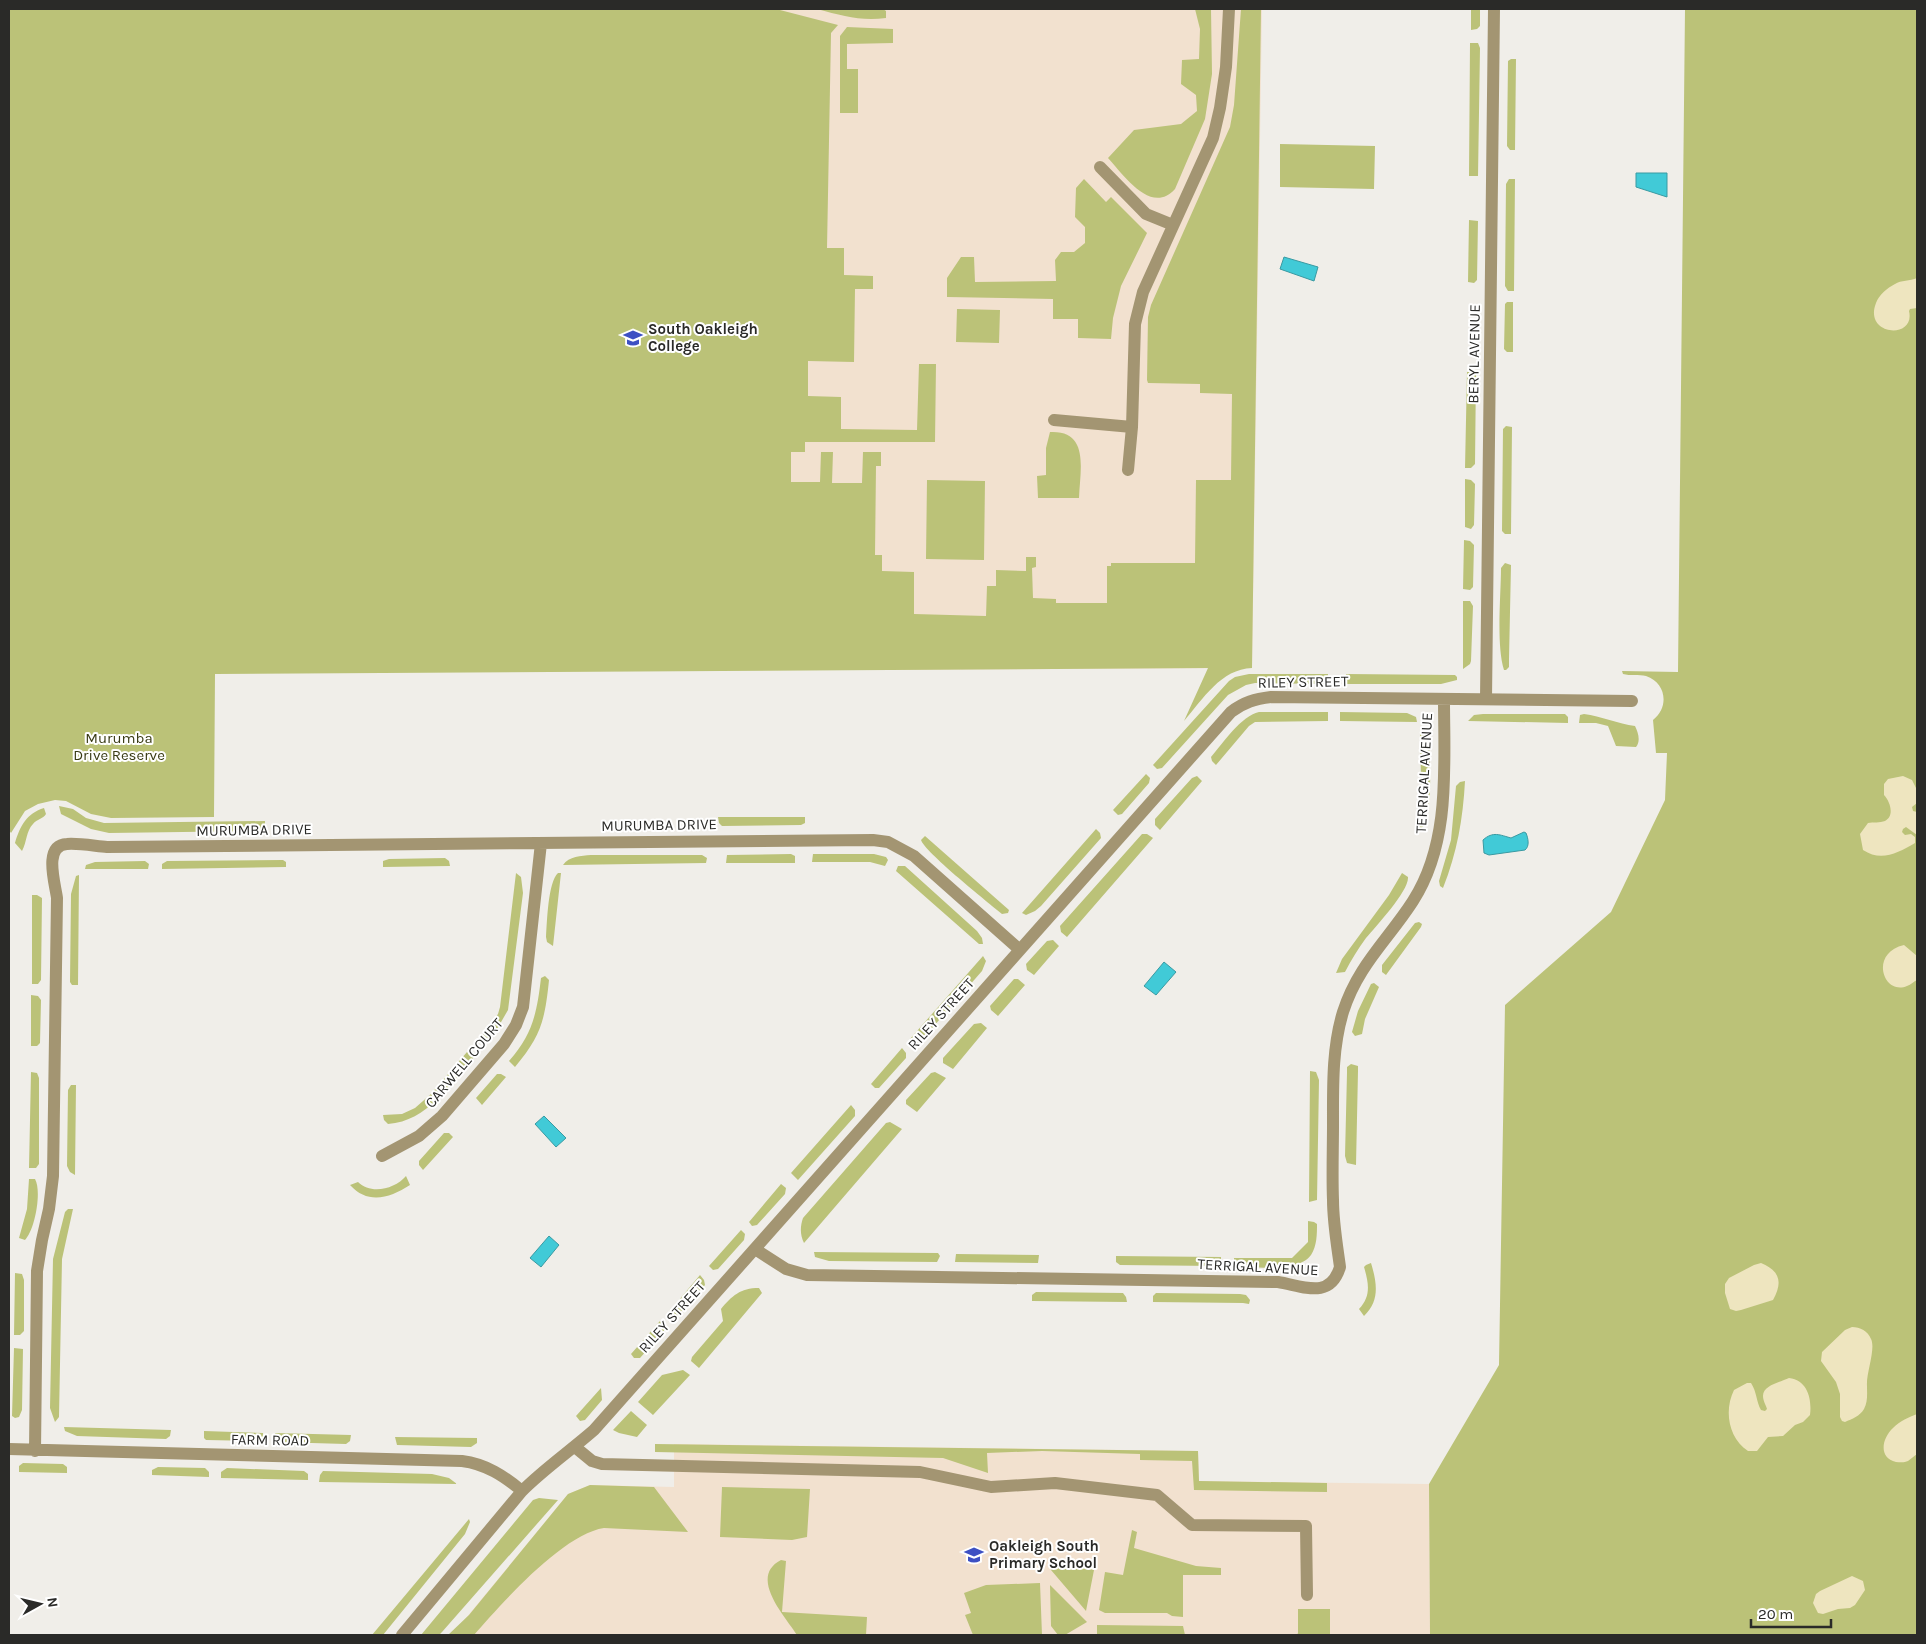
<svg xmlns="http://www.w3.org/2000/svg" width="1926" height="1644" font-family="Karla,sans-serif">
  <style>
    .education { fill: #f2e1cf }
    .green { fill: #bbc278 }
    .sand { fill: #eee5bf }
    .water { fill: #41cad7; stroke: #3a9aa2 }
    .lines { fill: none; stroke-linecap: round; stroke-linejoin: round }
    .service { stroke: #a39572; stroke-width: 12 }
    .minor { stroke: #a39572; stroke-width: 12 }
    .labels { text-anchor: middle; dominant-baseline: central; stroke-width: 4; stroke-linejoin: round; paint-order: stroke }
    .poi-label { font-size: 15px; font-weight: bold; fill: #2a2a28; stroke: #fff; text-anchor: start }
    .street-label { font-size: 15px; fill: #2a2a28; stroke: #fff }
    .park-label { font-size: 15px; fill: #393b15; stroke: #fff }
  </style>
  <rect width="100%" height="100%" fill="#f0eee9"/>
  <path class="education" d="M 9,9 L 1262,9 L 1252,668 L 423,672 Z
    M 674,1444 L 1198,1451 L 1199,1481 L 1429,1484 L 1430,1635 L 452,1635 L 568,1494 L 590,1485 L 674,1487 Z"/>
  <path class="green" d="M 9,9 L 776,9 L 838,25 L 831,33 L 827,248 L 844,248 L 844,275 L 873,276 L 873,289 L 855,289 L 854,362 L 808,361 L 808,396 L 841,397 L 841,429 L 917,430 L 919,364 L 936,364 L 935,442 L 805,442 L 805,452 L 791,452 L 791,482 L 820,482 L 821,452 L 833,452 L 832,483 L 862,483 L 863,452 L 881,452 L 881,466 L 876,466 L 875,555 L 882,555 L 882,571 L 914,572 L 914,614 L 986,616 L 987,586 L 996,586 L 996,570 L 1026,571 L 1026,557 L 1036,557 L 1036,567 L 1032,568 L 1033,598 L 1056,599 L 1056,603 L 1107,603 L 1107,566 L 1111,566 L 1111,563 L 1195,563 L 1196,480 L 1231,480 L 1232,394 L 1200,393 L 1200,384 L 1148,383 L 1147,380 L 1148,317 L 1151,305 L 1230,127 L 1234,105 L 1241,9 L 1261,9 L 1252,668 C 1221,669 1203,699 1184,721 L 1208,668 L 215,674 L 214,817 L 111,818 L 91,814 L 66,801 L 55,800 L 38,804 L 25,811 L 11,833 L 9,830 Z
    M 817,9 L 883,9 L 886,11 L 886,18 C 860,21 843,16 817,9 Z
    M 1195,9 L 1211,9 L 1212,74 L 1205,119 L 1175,189 C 1151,216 1123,174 1108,158 L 1134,130 L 1181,124 L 1197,111 L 1196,95 L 1181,84 L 1182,60 L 1199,59 L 1200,29 Z
    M 1471,9 L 1480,9 L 1480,26 L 1477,29 L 1471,30 Z
    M 1685,9 L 1917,9 L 1917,1635 L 1430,1635 L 1429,1484 L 1499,1365 L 1505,1005 L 1611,912 L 1665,800 L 1667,753 L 1656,753 L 1653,720 C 1669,708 1667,683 1646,676 C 1639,674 1630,676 1623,674 L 1622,671 L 1678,672 Z
    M 847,27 L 893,29 L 893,43 L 847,44 L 847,69 L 858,69 L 858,113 L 840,113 L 840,36 Z
    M 1470,43 L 1478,43 L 1480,48 L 1478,176 L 1469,176 Z
    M 1511,59 L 1516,59 L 1515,150 L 1510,150 L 1507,146 L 1508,61 Z
    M 1280,144 L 1375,146 L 1374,189 L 1280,187 Z
    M 1084,179 L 1106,202 L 1111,197 L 1147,233 L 1121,286 L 1113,318 L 1111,339 L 1078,338 L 1078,319 L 1053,319 L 1053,299 L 947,297 L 947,278 L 961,257 L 974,257 L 975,282 L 1056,281 L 1055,260 L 1061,252 L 1074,252 L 1085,243 L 1085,227 L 1075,217 L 1076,188 Z
    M 1509,179 L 1515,179 L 1514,291 L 1508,291 L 1505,286 L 1506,184 Z
    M 1469,220 L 1478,221 L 1477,280 L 1474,283 L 1468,282 Z
    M 1507,302 L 1513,302 L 1513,352 L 1507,352 L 1504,349 L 1505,304 Z
    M 957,309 L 1000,310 L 999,343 L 956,342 Z
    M 1467,372 L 1476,372 L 1475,464 L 1471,468 L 1465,468 Z
    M 1506,426 L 1512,427 L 1511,534 L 1505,534 L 1502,531 L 1503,429 Z
    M 1050,432 C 1090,430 1080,470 1079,498 L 1038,498 L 1037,476 L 1046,475 L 1046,448 Z
    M 1465,479 L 1471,480 L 1475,484 L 1474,525 L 1471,529 L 1465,527 Z
    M 927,480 L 985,481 L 984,560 L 926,559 Z
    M 1464,540 L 1470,541 L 1474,545 L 1473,587 L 1470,590 L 1463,589 Z
    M 1505,563 L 1511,565 L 1509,659 L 1509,667 L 1506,670 L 1504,670 C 1496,645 1501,595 1501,568 Z
    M 1463,601 L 1470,601 L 1473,606 L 1471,661 L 1470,664 L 1463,669 Z
    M 1249,674 L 1328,674 L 1328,682 L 1324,684 L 1255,683 L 1246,685 L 1228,695 L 1162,768 L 1157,769 L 1153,765 L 1229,681 L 1235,677 Z
    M 1346,674 L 1455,675 L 1457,677 L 1457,680 L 1441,684 L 1346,684 Z
    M 1259,712 L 1328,712 L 1328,721 L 1255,722 L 1249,726 L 1216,765 L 1212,761 L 1211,757 C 1223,743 1241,716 1259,712 Z
    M 1340,712 L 1407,713 L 1416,717 L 1417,722 L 1340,721 Z
    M 1483,714 L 1565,714 L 1568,717 L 1568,723 L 1468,721 L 1474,715 Z
    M 1584,714 C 1601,716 1618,724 1635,726 C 1638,732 1641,741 1636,747 L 1616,746 L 1608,726 L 1596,723 L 1579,723 L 1580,715 Z
    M 1422,729 L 1428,733 C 1430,751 1434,816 1421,829 L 1415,827 L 1421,778 L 1420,732 Z
    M 1146,774 L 1150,778 L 1149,783 L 1122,814 L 1118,815 L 1113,810 Z
    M 1197,776 L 1202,781 L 1160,830 L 1155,825 L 1155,819 L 1192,778 Z
    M 1465,781 C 1463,819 1457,853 1443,888 L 1440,886 L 1439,881 L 1451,840 L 1456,786 L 1460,782 Z
    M 59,806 L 73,809 L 86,818 L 104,823 L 265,821 L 265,828 L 260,831 L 109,833 L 91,829 L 61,814 Z
    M 44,808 L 46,814 C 43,819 37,819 33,824 C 26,831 27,842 22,851 L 15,843 C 20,826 27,813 44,808 Z
    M 718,817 L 805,817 L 805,823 L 801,825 L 722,826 L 719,823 Z
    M 1096,829 L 1100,833 L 1101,838 L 1041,906 L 1035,911 L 1026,915 L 1022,913 Z
    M 1142,834 L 1147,834 L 1153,838 L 1067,937 L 1061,932 L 1060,926 Z
    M 925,836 L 1009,910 L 1008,913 L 1002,914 L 997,910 C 984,899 925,852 921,840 Z
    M 791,854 L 795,856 L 795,863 L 726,863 L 727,855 Z
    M 813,854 L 874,854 L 886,857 L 888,860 L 885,866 L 870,862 L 812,862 Z
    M 591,855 L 702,855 L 707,858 L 706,863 L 563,865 C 569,856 581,856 591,855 Z
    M 445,858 L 449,861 L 450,866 L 383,867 L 383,861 L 389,859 Z
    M 283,860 L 286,862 L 286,867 L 162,869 L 162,864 L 167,861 Z
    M 145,861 L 149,864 L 148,869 L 85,869 L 86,865 L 95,862 Z
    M 898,866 L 905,866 L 977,931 L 982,938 L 983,944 L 979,944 L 896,871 Z
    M 516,873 L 521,877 L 523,893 L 508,1010 L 493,1036 L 487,1038 L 483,1034 L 498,1014 L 500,1007 Z
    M 558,873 L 561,873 L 553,946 L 547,942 L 546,937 C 547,922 548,882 558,873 Z
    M 1402,873 L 1408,877 C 1409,891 1376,926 1366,938 C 1358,949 1351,960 1345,972 L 1336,973 L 1342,959 L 1389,895 Z
    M 79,875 L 78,985 L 72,985 L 70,982 L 71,894 L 76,876 Z
    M 32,895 L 37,895 L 42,898 L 41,980 L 38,984 L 32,984 Z
    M 1419,922 L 1422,924 L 1421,927 L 1386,975 L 1382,972 L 1382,965 L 1415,923 Z
    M 1053,940 L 1059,946 L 1034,975 L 1027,970 L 1026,964 L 1047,941 Z
    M 983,956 L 986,961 L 982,971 L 919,1043 L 914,1043 L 910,1039 Z
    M 545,976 L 549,980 C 545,1020 541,1036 515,1067 L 509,1061 C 533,1034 537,1012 541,978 Z
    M 1014,979 L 1018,979 L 1025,985 L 998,1016 L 991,1010 L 990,1006 Z
    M 1374,983 L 1379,987 L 1365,1019 L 1362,1034 L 1355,1036 L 1352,1032 L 1358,1011 L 1371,984 Z
    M 31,995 L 38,996 L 41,1000 L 40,1043 L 37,1046 L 31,1046 Z
    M 981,1023 L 987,1028 L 953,1069 L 943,1063 L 943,1058 L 974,1024 Z
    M 902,1048 L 906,1053 L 906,1058 L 879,1088 L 875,1088 L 871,1084 Z
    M 467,1052 L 474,1057 C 449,1085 428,1121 388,1124 L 384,1120 L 383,1115 L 402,1114 L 415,1108 L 431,1094 Z
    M 1351,1064 L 1358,1066 L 1358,1071 L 1356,1165 L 1347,1163 L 1345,1156 L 1347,1073 L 1347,1067 Z
    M 1310,1071 L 1316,1072 L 1319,1080 L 1317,1200 L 1309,1202 Z
    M 31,1072 L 37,1073 L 39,1078 L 39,1164 L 36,1168 L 29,1168 Z
    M 935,1072 L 946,1078 L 917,1112 L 906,1104 L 906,1100 L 931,1073 Z
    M 497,1074 L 501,1074 L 506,1077 L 482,1105 L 476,1098 Z
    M 71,1085 L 76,1085 L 75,1175 L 70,1172 L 67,1166 L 68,1090 Z
    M 851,1105 L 855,1110 L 855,1116 L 798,1180 L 791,1173 Z
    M 890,1122 L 902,1129 L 804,1243 C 800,1235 800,1227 803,1218 L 886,1123 Z
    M 444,1133 L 449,1133 L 453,1137 L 423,1170 L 419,1165 L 419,1161 Z
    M 406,1176 L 410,1185 C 390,1198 368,1205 350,1185 L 358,1182 C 371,1195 395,1189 406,1176 Z
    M 29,1179 L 35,1179 C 42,1191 35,1230 25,1240 L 19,1238 L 27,1209 Z
    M 781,1184 L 786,1188 L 785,1194 L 757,1225 L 752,1226 L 749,1222 Z
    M 68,1209 L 73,1209 L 62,1259 L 59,1417 L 55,1422 L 50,1408 L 53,1259 L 65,1212 Z
    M 1308,1221 L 1314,1222 L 1317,1224 C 1317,1234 1317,1246 1311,1255 C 1298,1273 1254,1267 1234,1266 L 1234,1258 L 1292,1258 L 1308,1242 Z
    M 741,1230 L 745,1234 L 744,1240 L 718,1269 L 713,1270 L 709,1266 Z
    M 814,1252 L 938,1253 L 940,1256 L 937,1262 L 829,1261 L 815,1257 Z
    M 956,1254 L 1039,1255 L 1038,1263 L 955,1262 Z
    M 1116,1256 L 1221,1257 L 1221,1264 L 1217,1266 L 1120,1265 L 1116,1262 Z
    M 1371,1263 C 1377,1283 1380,1301 1364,1316 L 1359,1309 C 1371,1296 1369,1284 1364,1267 L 1366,1265 Z
    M 15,1273 L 22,1274 L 24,1280 L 24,1331 L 20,1335 L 14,1335 Z
    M 700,1275 L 704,1280 L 705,1285 L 677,1316 L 672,1316 L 668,1313 Z
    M 759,1288 L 762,1293 L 699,1368 L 691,1361 L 692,1357 L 723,1321 L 721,1309 C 732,1296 740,1288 759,1288 Z
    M 1036,1292 L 1123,1293 L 1126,1297 L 1127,1302 L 1032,1301 L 1032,1295 Z
    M 1156,1293 L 1240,1294 L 1246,1295 L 1250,1300 L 1249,1304 L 1243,1303 L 1153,1302 L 1153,1296 Z
    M 660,1321 L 664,1324 L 664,1331 L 640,1358 L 634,1358 L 631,1354 Z
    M 14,1348 L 23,1349 L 22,1410 L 19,1417 L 15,1418 L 12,1416 Z
    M 683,1370 L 690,1375 L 653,1415 L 638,1402 L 662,1375 Z
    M 601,1388 L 602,1400 L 585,1420 L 580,1421 L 576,1416 Z
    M 631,1411 L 647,1425 L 637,1437 L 619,1433 L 613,1430 Z
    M 64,1427 L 171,1430 L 170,1436 L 166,1439 L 77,1436 L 65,1431 Z
    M 204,1431 L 263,1433 L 263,1439 L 260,1441 L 206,1440 L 204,1438 Z
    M 275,1433 L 351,1435 L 350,1441 L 346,1444 L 277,1442 Z
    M 395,1437 L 477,1438 L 477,1443 L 471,1447 L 397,1445 Z
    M 655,1444 L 1198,1451 L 1199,1481 L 1327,1483 L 1327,1492 L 1194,1490 L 1192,1461 L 1140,1460 L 1140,1454 L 1042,1451 L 987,1453 L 988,1473 L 943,1458 L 655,1452 Z
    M 23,1463 L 63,1464 L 67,1467 L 67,1473 L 19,1472 L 19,1466 Z
    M 158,1467 L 205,1468 L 209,1472 L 209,1477 L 152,1475 L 152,1470 Z
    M 227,1468 L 304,1471 L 308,1474 L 308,1480 L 221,1478 L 221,1472 Z
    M 323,1471 L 432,1474 L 449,1478 L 457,1484 L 319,1482 L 320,1475 Z
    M 590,1485 L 654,1487 L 688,1532 L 604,1528 C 563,1534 501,1604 474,1635 L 448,1635 L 469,1615 L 568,1494 Z
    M 722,1487 L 810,1489 L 807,1537 L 792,1540 L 720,1537 Z
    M 539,1498 L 558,1500 L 442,1632 L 439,1635 L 421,1635 L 533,1500 Z
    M 469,1519 L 470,1522 L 465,1534 L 383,1635 L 372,1635 Z
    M 1132,1530 L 1137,1532 L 1134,1548 L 1196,1566 L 1221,1568 L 1221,1575 L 1183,1575 L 1183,1617 L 1172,1616 L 1167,1613 L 1105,1613 L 1099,1610 L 1105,1572 L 1123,1575 Z
    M 781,1560 L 786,1561 L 782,1612 L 867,1617 L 866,1635 L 797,1635 C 785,1616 748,1577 781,1560 Z
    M 1050,1562 L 1094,1570 L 1086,1611 L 1051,1570 Z
    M 1040,1583 L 1042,1635 L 973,1635 L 965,1615 L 971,1613 L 964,1593 L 986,1585 Z
    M 1050,1585 L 1087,1622 L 1065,1635 L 1058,1635 L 1051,1626 Z
    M 1298,1609 L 1330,1609 L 1330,1635 L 1280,1635 L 1297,1635 L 1298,1633 Z
    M 1097,1625 L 1183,1626 L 1185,1635 L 1097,1635 Z"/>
  <path class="sand" d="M 1917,278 L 1917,308 L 1910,309 L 1909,311 C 1916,340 1863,336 1876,303 C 1879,295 1887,288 1895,284 C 1901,280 1910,281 1917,278 Z
    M 1903,776 L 1912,780 L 1917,790 L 1917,803 L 1912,807 L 1913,811 L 1917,812 L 1917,835 L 1906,827 L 1903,829 L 1902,832 L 1905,835 L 1911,834 L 1915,837 L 1915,843 C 1898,853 1881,862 1863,850 L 1860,834 L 1868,823 C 1873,822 1880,823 1885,821 C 1895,816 1890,801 1884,795 L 1884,784 L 1888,779 Z
    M 1904,945 L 1917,956 L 1917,980 C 1914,981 1911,985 1907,986 C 1883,996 1869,953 1904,945 Z
    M 1761,1263 C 1780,1271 1783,1282 1773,1300 L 1741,1310 L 1736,1311 L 1730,1309 L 1725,1293 L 1725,1284 L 1729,1278 L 1754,1265 Z
    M 1852,1327 C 1860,1327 1868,1331 1871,1339 C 1876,1349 1866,1373 1867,1386 C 1867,1393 1868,1402 1864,1409 C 1860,1416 1852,1419 1845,1422 L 1842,1421 L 1840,1417 L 1840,1394 L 1836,1382 L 1821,1361 L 1822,1352 L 1845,1330 Z
    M 1789,1378 C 1808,1380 1812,1400 1810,1415 L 1803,1422 L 1795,1425 L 1783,1436 L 1768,1437 L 1757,1451 L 1748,1451 C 1728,1438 1724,1410 1734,1390 L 1747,1383 L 1751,1383 C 1757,1392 1756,1401 1761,1410 L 1765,1411 L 1767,1409 C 1766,1405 1763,1401 1763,1396 C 1763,1385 1781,1382 1789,1378 Z
    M 1917,1414 L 1917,1454 C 1914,1456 1911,1459 1908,1461 C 1904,1463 1899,1462 1896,1462 C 1878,1458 1882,1438 1893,1428 C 1900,1421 1909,1417 1917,1414 Z
    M 1852,1576 L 1863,1581 L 1865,1590 L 1855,1605 L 1850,1608 L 1838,1609 L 1823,1614 L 1818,1613 L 1813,1603 L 1816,1594 L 1820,1591 Z"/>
  <path class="water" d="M 1636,173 L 1667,173 L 1667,197 L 1636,187 Z
    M 1284,257 L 1318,267 L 1314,281 L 1280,269 Z
    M 1524,832 L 1526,833 C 1528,838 1530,846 1525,850 L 1489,855 L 1484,853 L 1483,840 C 1493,831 1500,835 1511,838 Z
    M 1164,962 L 1176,972 L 1156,995 L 1144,986 Z
    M 544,1116 L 566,1138 L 556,1147 L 535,1124 Z
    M 549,1236 L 559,1245 L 541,1267 L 530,1258 Z"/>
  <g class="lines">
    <path class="service" d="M 1100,167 L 1146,214 L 1173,225
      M 1054,420 L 1132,427
      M 1128,470 L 1132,427 L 1135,324 L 1143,292 L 1213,138 L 1220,108 L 1226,67 L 1229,9
      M 575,1447 L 592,1461 L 602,1464 L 920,1472 L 991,1487 L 1055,1483 L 1157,1495 L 1192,1525 L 1306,1526 L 1307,1595"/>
    <path class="minor" d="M 1486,699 L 1494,9
      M 382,1156 L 419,1136 L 442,1116 L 504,1044 L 516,1025 L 523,1007 L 541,843
      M 755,1249 L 786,1269 L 807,1275 L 1278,1282 C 1303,1286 1330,1300 1340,1267 C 1337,1245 1333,1222 1333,1200 C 1332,1175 1333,1149 1333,1124 C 1333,1087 1332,1048 1343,1012 C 1358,965 1388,940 1413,901 C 1451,842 1444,766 1444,699
      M 9,1449 L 462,1461 C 486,1464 504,1476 522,1491
      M 35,1451 L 37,1271 L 42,1240 L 49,1209 L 53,1176 L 57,898 C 55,883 43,845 67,844 C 78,843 95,846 107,847 L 873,840 L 888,842 L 914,856 L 1020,950
      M 402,1635 L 522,1491 C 544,1469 570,1451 594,1430 L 1231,712 C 1244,702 1255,699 1271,697 L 1632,701"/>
  </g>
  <defs>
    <g id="school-bare" transform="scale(1.5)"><path d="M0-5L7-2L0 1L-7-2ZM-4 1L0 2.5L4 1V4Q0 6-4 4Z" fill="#3d50c3" stroke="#fff" stroke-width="2.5" paint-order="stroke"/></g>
  </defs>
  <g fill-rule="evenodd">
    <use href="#school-bare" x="633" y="338"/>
    <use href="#school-bare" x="974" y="1555"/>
  </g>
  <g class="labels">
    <g class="poi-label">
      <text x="648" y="329">South Oakleigh<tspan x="648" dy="17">College</tspan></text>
      <text x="989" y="1546">Oakleigh South<tspan x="989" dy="17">Primary School</tspan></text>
    </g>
    <g class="street-label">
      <text transform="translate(1474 354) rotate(-89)">BERYL AVENUE</text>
      <text transform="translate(1303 682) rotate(-1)">RILEY STREET</text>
      <text transform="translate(1424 773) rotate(-87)">TERRIGAL AVENUE</text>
      <text transform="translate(659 825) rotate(-1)">MURUMBA DRIVE</text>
      <text transform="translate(254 830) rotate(-1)">MURUMBA DRIVE</text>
      <text transform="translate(941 1014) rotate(-48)">RILEY STREET</text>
      <text transform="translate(464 1063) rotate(-50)">CARWELL COURT</text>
      <text transform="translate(1258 1267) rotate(3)">TERRIGAL AVENUE</text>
      <text transform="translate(672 1317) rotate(-48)">RILEY STREET</text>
      <text transform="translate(270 1440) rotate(1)">FARM ROAD</text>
    </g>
    <g class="park-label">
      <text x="119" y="738">Murumba<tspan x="119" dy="17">Drive Reserve</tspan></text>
    </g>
  </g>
  <rect width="1926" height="1644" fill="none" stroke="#2a2a28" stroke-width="20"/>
  <g transform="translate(40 1604) rotate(82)" stroke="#ffffff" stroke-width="4" paint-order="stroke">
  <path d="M0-4L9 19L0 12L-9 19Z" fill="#2a2a28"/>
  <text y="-8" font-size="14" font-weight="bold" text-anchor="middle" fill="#2a2a28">N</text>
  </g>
  <path d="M1751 1619v8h80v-8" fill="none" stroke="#2a2a28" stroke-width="2.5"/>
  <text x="1758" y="1619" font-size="15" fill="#2a2a28" stroke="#ffffff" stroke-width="4" paint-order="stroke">20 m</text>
</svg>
